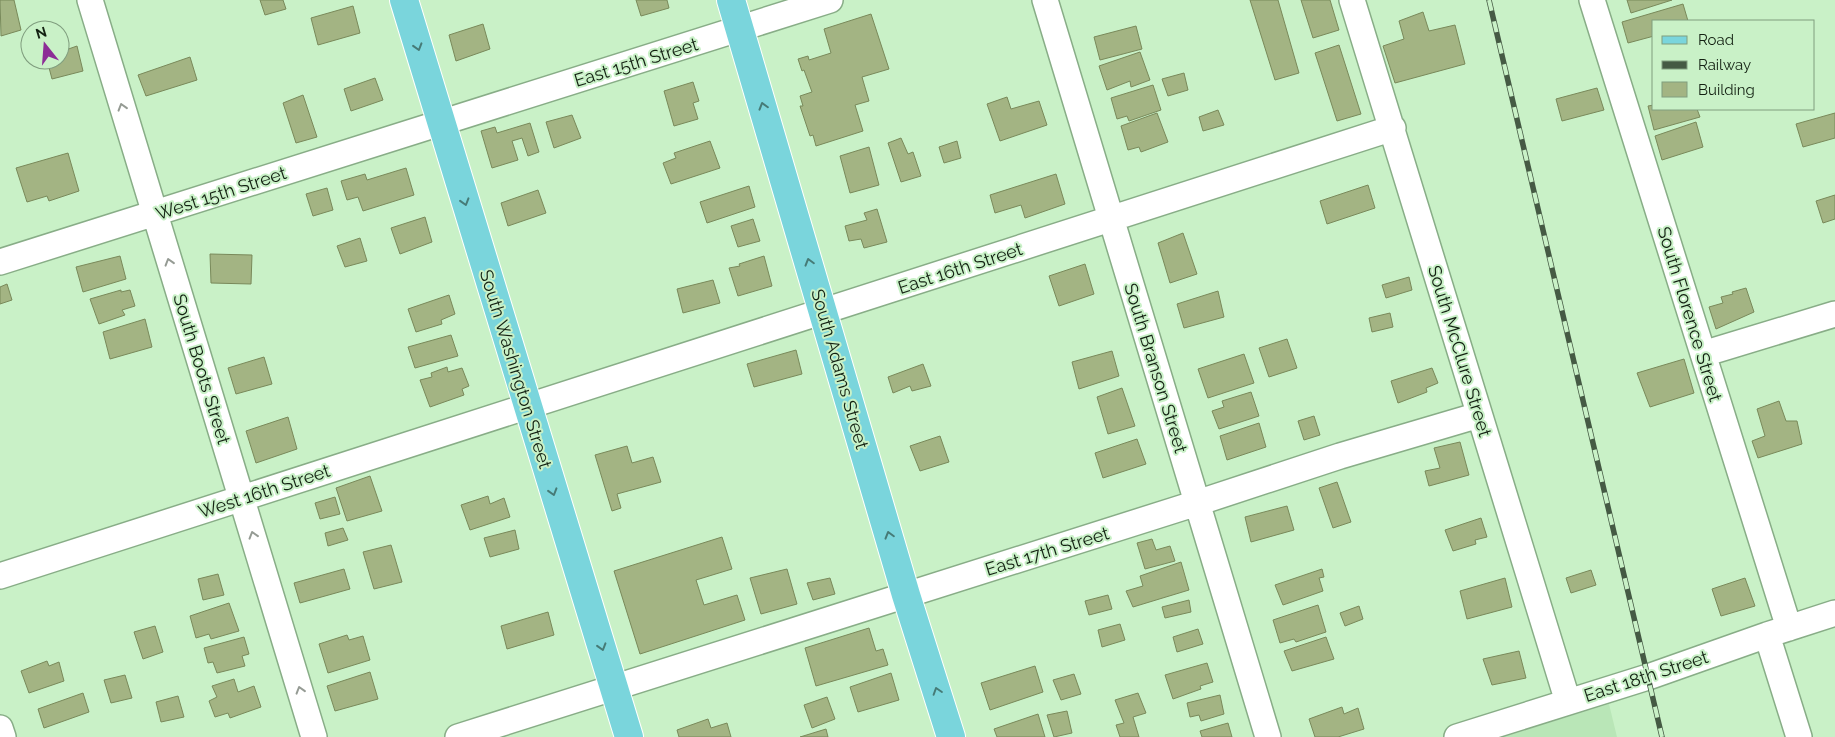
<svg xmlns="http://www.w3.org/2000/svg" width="1835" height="737" font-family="Raleway,sans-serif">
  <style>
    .built { fill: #b9e6b7 }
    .building { fill: #a3b483; stroke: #79895a }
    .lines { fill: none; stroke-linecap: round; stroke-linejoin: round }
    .minor-casing { stroke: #88ad87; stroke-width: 28 }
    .major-casing { stroke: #fff; stroke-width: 30 }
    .minor { stroke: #fff; stroke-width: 25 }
    .major { stroke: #7ad5dc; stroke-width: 28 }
    .rail-casing { stroke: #455a44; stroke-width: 5.5 }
    .rail { stroke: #c9f1c7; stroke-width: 4; stroke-dasharray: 11; stroke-linecap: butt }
    .oneway { stroke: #467b77 }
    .oneway2 { stroke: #959b94 }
    .labels { text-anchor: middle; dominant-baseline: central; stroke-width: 4; stroke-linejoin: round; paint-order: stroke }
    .street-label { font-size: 18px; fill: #132112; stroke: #c9f1c7 }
  </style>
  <rect width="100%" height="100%" fill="#c9f1c7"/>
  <path class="built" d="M 1609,704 L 1617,737 L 1503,737 Z"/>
  <path class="building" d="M 0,0 L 14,0 L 21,30 L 1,36 Z
    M 260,0 L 283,0 L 286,9 L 265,15 Z
    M 636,0 L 667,0 L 669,8 L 641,16 Z
    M 1250,0 L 1278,0 L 1299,73 L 1275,80 Z
    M 1301,0 L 1330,0 L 1339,30 L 1313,38 Z
    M 1627,0 L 1672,0 L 1631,13 Z
    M 1683,4 L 1688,21 L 1654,21 L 1654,36 L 1628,43 L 1622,22 Z
    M 353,6 L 360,33 L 318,45 L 311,18 Z
    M 1423,12 L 1429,31 L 1455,25 L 1465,64 L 1395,83 L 1383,46 L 1404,39 L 1399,21 Z
    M 871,14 L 889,69 L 862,77 L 869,101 L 855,105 L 863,131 L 816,146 L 813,135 L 810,136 L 800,106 L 803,106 L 800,96 L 812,92 L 804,70 L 802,71 L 798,59 L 808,56 L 809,60 L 831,53 L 824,29 Z
    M 483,24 L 490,49 L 456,61 L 449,35 Z
    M 1136,26 L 1142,49 L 1100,60 L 1094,37 Z
    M 1339,45 L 1361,114 L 1337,121 L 1315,53 Z
    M 77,46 L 83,71 L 52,79 L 47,60 L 60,60 L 60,52 Z
    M 1140,52 L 1150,80 L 1131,87 L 1130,81 L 1107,90 L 1099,66 Z
    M 190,57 L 197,80 L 146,96 L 138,75 Z
    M 1184,73 L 1188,90 L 1168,96 L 1162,79 Z
    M 375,78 L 383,100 L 351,111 L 344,89 Z
    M 693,82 L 699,101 L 693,103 L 698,119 L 674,126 L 664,91 Z
    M 1153,85 L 1161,110 L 1129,121 L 1127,116 L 1117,119 L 1111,98 Z
    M 1597,88 L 1604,110 L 1562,121 L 1556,99 Z
    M 303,95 L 317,137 L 296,143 L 283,103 Z
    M 1007,97 L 1011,109 L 1039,101 L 1047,125 L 1000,141 L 987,104 Z
    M 1654,105 L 1654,109 L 1697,109 L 1700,117 L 1654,130 L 1648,106 Z
    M 1218,110 L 1224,125 L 1203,131 L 1199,117 Z
    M 1157,113 L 1168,142 L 1141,152 L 1139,147 L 1128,150 L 1121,126 Z
    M 1835,113 L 1835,138 L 1803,147 L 1796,124 Z
    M 572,115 L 581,138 L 554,148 L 546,122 Z
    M 1696,122 L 1703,147 L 1662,160 L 1655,136 Z
    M 530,123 L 539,152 L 528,156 L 522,138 L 512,141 L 518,160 L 492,168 L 481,131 L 495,127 L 497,133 Z
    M 901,138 L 908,154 L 913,152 L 921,176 L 901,182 L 888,143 Z
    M 710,141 L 720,168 L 671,184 L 663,163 L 676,158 L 674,153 Z
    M 957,141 L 961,158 L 944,163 L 939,147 Z
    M 869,147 L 879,185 L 850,193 L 840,156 Z
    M 68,153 L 79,191 L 49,201 L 47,196 L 27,202 L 16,168 Z
    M 406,168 L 414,195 L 363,211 L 358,197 L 347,200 L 341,181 L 365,174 L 367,180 Z
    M 1056,174 L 1065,204 L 1025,218 L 1021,205 L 995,213 L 990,195 Z
    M 1368,185 L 1375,208 L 1327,224 L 1320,201 Z
    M 749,186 L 755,207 L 707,223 L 700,202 Z
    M 327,188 L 333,210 L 313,216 L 306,194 Z
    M 538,190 L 546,213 L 508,226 L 501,203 Z
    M 1835,195 L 1835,219 L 1823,223 L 1816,201 Z
    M 877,209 L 887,242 L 864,248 L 861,239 L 849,241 L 845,226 L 867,220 L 864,213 Z
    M 425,217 L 432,242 L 400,254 L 391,228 Z
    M 753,219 L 760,241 L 738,247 L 731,226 Z
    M 1183,233 L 1197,274 L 1170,283 L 1158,243 Z
    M 360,238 L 367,261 L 345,267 L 337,246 Z
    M 210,254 L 252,255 L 251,284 L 211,283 Z
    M 120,256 L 126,279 L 83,292 L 76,267 Z
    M 764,256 L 772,286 L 738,296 L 729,268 L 740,266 L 739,264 Z
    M 1085,264 L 1094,294 L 1059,306 L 1049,276 Z
    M 1409,277 L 1412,290 L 1386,298 L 1382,285 Z
    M 713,280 L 720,303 L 683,313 L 677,289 Z
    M 7,284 L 12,300 L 0,304 L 0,287 Z
    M 1746,288 L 1754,312 L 1716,329 L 1709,307 L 1723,303 L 1721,297 L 1733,294 L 1732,292 Z
    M 121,290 L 121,292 L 130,290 L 135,306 L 122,310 L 125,315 L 99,324 L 90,299 Z
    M 1218,291 L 1224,317 L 1184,328 L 1177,304 Z
    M 449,295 L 455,314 L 441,320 L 442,324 L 416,332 L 408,309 Z
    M 1390,313 L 1393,327 L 1372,332 L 1369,318 Z
    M 145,319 L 152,347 L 110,359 L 103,332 Z
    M 451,335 L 458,356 L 415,368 L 408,347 Z
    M 1287,339 L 1297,368 L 1269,377 L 1259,348 Z
    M 796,350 L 802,374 L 754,387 L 747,364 Z
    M 1112,351 L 1119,376 L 1079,389 L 1072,362 Z
    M 1244,354 L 1254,383 L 1208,398 L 1198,369 Z
    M 264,357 L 272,384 L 236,394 L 228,368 Z
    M 1684,359 L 1694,393 L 1650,407 L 1637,373 Z
    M 923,364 L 931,386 L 912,391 L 910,386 L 893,393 L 888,377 Z
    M 447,367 L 448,372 L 462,368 L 469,386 L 462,389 L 464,395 L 430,407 L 420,380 L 432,377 L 431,373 Z
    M 1432,368 L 1438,383 L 1426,388 L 1427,392 L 1398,403 L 1391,381 Z
    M 1122,388 L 1135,426 L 1108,434 L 1097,397 Z
    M 1251,392 L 1259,416 L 1219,429 L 1212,411 L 1224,407 L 1222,401 Z
    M 1779,401 L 1786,421 L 1797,421 L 1802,444 L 1758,458 L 1752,441 L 1765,436 L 1757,409 Z
    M 1314,416 L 1320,435 L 1304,440 L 1298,421 Z
    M 288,417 L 297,449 L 256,463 L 246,431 Z
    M 1259,423 L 1266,447 L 1227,460 L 1220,436 Z
    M 940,436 L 949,462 L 920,471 L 910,446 Z
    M 1137,439 L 1146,464 L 1103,478 L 1095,453 Z
    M 1460,442 L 1469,475 L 1429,486 L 1425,471 L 1440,468 L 1434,448 Z
    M 627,446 L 632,463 L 653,457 L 661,482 L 617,494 L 621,508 L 612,511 L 595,455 Z
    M 370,476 L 382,511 L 347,521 L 336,488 Z
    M 1337,482 L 1351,522 L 1333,528 L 1319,488 Z
    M 488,496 L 490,504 L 504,498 L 510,517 L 470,530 L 461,505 Z
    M 335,497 L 340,514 L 320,519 L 315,503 Z
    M 1287,506 L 1294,530 L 1251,542 L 1245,517 Z
    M 1481,518 L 1487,537 L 1475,540 L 1476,544 L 1453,551 L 1445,530 Z
    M 343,528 L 348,540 L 328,546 L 325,533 Z
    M 515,530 L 519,549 L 490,557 L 484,538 Z
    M 722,537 L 732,569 L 696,580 L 704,605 L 737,595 L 745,620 L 640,654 L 614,571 Z
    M 1152,539 L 1156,550 L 1170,546 L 1175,561 L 1145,569 L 1137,543 Z
    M 391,545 L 402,582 L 374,589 L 363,552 Z
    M 1181,562 L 1189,590 L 1133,607 L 1126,591 L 1143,586 L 1140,576 Z
    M 344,569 L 350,589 L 300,603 L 294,583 Z
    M 787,569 L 797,604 L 761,614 L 750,578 Z
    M 1322,569 L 1324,577 L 1319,578 L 1323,591 L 1283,605 L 1275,585 Z
    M 1591,570 L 1596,585 L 1571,593 L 1566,578 Z
    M 218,574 L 224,595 L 203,600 L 198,579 Z
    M 830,578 L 835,594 L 813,600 L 807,583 Z
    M 1505,578 L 1512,607 L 1467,619 L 1460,591 Z
    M 1745,578 L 1755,606 L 1721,616 L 1712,589 Z
    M 1108,595 L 1112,609 L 1089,615 L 1085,601 Z
    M 1189,600 L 1191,612 L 1165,618 L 1162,607 Z
    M 229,603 L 239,631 L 211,639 L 209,634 L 196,638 L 190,616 Z
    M 1318,605 L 1326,632 L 1296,642 L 1294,639 L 1280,643 L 1273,620 Z
    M 1359,606 L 1363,619 L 1345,626 L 1340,613 Z
    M 548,612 L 554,635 L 507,649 L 501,626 Z
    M 1120,624 L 1125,640 L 1102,647 L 1098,630 Z
    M 155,626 L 163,652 L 143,659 L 134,632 Z
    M 869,628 L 876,651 L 883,649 L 888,665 L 816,686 L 805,648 Z
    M 1198,629 L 1203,644 L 1177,652 L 1173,637 Z
    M 347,635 L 349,640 L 363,636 L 370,660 L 328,673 L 319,644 Z
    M 244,637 L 249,654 L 242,656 L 245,666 L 217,673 L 213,662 L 208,663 L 204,648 Z
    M 1326,637 L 1334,659 L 1292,671 L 1284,651 Z
    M 1519,651 L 1526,678 L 1492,685 L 1483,659 Z
    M 47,661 L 49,666 L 59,662 L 64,681 L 29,693 L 21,671 Z
    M 1207,663 L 1213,682 L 1200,686 L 1201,689 L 1173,699 L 1165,675 Z
    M 1035,666 L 1043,692 L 990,710 L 981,683 Z
    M 370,672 L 378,699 L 335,711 L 327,686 Z
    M 891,673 L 899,700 L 858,712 L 850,687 Z
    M 1074,674 L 1081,694 L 1061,700 L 1053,680 Z
    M 125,675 L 132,698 L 111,703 L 104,680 Z
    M 234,679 L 238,692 L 254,686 L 261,707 L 230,718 L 228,713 L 215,717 L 209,701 L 217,697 L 212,686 Z
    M 83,693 L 89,712 L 44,728 L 38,709 Z
    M 1138,693 L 1146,713 L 1133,717 L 1139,737 L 1120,737 L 1116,725 L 1124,723 L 1115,700 Z
    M 1220,695 L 1224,714 L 1201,721 L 1199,715 L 1190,717 L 1187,703 Z
    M 178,696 L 184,717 L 161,722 L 156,702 Z
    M 827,697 L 835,719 L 812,728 L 804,705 Z
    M 1342,707 L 1344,714 L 1358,708 L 1364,729 L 1338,737 L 1315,737 L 1309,719 Z
    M 1067,711 L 1072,733 L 1054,737 L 1047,715 Z
    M 1038,714 L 1045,737 L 997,737 L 994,729 Z
    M 708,719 L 711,728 L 727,723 L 731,737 L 679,737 L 677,730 Z
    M 1228,723 L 1232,737 L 1202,737 L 1200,731 Z
    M 826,729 L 828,737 L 800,737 Z"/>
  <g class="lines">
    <g class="minor-casing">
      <path id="minor" d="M 90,0 L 314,737
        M 1045,0 L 1268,737
        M 1352,0 L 1568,702
        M 1592,0 L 1789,628
        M 0,262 L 830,0
        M 1703,354 L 1835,314
        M 0,576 L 1393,128
        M 1767,635 L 1799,737
        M 0,728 L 3,737
        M 458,737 L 1197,503 L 1340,456 L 1479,415
        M 1457,737 L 1648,677 L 1767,635 L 1835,613"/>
    </g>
    <g class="major-casing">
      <path id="major" d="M 404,0 L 629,737
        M 731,0 L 906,595 L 951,737"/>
    </g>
    <use href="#minor" class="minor"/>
    <use href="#major" class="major"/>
    <g class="rail-casing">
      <path id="rail" d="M 1489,0 L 1662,737"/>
    </g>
    <use href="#rail" class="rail"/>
  </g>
  <defs><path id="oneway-chevron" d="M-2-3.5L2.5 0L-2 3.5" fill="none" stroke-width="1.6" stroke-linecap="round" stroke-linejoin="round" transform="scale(1.25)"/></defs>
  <g class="oneway">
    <use href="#oneway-chevron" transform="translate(418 47) rotate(73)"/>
    <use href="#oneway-chevron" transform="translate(763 106) rotate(-106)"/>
    <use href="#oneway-chevron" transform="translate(465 202) rotate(73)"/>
    <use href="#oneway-chevron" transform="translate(809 262) rotate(-106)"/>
    <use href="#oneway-chevron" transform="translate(553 492) rotate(73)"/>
    <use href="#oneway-chevron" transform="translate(889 535) rotate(-106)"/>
    <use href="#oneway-chevron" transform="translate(602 647) rotate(73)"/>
    <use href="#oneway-chevron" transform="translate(937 691) rotate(-108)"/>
  </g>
  <g class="oneway2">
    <use href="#oneway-chevron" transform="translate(122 107) rotate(-107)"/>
    <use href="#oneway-chevron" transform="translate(169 262) rotate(-107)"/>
    <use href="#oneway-chevron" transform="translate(253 535) rotate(-107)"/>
    <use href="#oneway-chevron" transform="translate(300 690) rotate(-107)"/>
  </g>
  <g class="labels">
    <g class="street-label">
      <text transform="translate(636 62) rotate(-17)">East 15th Street</text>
      <text transform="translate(221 193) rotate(-18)">West 15th Street</text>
      <text transform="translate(960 268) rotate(-18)">East 16th Street</text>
      <text transform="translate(1690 314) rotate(73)">South Florence Street</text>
      <text transform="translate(1460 351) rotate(73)">South McClure Street</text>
      <text transform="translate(1156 368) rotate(73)">South Branson Street</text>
      <text transform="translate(202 369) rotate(73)">South Boots Street</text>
      <text transform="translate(516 369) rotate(73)">South Washington Street</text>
      <text transform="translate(840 369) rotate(74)">South Adams Street</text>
      <text transform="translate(264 491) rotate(-18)">West 16th Street</text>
      <text transform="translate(1047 551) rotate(-17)">East 17th Street</text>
      <text transform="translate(1646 676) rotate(-18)">East 18th Street</text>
    </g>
  </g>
  <rect x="1652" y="20" width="162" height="90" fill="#c9f1c7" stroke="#809e7f"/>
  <rect x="1662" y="36" width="25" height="8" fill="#7ad5dc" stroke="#809e7f"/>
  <text x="1698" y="45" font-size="15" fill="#132112">Road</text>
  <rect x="1662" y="61" width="25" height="8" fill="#455a44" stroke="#809e7f"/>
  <text x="1698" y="70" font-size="15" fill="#132112">Railway</text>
  <rect x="1662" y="82" width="25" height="15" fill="#a3b483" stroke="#809e7f"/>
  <text x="1698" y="95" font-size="15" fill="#132112">Building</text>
  <g transform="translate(45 45) rotate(343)"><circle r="24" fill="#c9f1c7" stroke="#809e7f"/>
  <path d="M0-4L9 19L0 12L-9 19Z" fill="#8c2d96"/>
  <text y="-8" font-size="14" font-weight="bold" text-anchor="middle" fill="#132112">N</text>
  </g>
</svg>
